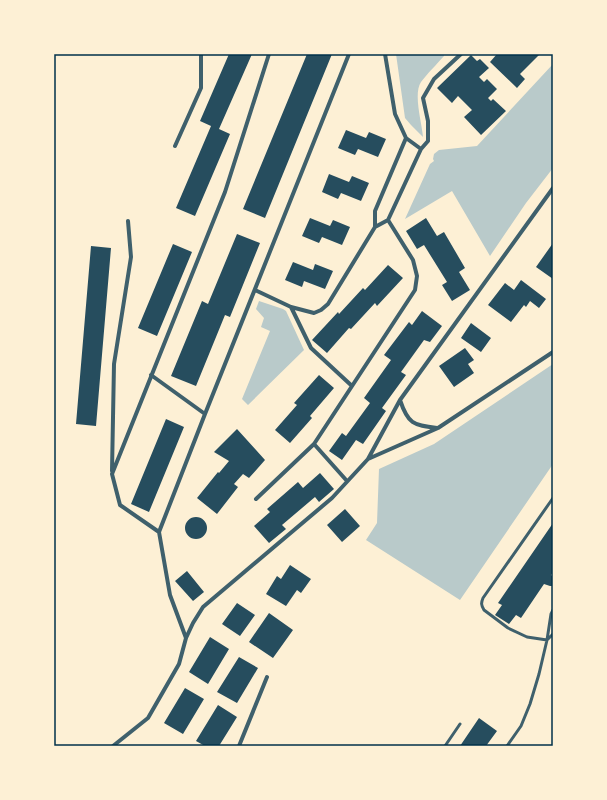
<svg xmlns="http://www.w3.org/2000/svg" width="607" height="800" font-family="'DejaVu Sans',sans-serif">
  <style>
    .green { fill: #b9caca }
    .building { fill: #264d5e }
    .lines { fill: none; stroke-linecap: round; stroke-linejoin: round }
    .service { stroke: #3f606c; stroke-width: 3 }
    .minor { stroke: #3f606c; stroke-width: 4 }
    .neatline { fill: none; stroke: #003049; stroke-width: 1.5 }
  </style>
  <rect width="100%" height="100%" fill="#fdf0d5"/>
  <path class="green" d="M 396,54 L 444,54 L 444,56 C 437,64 427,74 421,82 C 413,94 422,123 423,137 L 411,125 L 405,118 Z
    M 553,64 L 553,168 L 526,203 L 490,256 L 452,191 L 405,219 L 430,164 L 434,161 L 433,159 L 434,154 L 439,150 L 477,146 Z
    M 259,301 L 283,309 L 286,311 L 304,350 L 248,405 L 242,399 L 270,331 L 261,327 L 264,318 L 256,309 Z
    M 553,364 L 553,464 L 460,600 L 366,540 L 377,523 L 379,469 L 434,444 Z"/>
  <path class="building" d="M 229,54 L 252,54 L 219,129 L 230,134 L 195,216 L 176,208 L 211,126 L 200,121 Z
    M 307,54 L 332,54 L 265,218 L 243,209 Z
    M 497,54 L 540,54 L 520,74 L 525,79 L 517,88 L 490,62 Z
    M 471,55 L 477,61 L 480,59 L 489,68 L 479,77 L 484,82 L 487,79 L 497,89 L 488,98 L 491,101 L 493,99 L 506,111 L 481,135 L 464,117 L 472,110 L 458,96 L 452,103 L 437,88 Z
    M 346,130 L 366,138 L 369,132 L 386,139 L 378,157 L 358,149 L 355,155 L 338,148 Z
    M 329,174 L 349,182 L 352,176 L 369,183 L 361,201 L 341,193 L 338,199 L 322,192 Z
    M 310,218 L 330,226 L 333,220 L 350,227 L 342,245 L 322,237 L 319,243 L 302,236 Z
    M 426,218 L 437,236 L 444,232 L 465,268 L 459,272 L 470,290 L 452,301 L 442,285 L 447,282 L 424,245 L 417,249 L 406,231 Z
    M 237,234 L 260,243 L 230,317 L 225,315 L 196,386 L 171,376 L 202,301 L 208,304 Z
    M 553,243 L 553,279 L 536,267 Z
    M 173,244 L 192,252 L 157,336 L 138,328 Z
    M 91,246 L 111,248 L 96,426 L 76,424 Z
    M 293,262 L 313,270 L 315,264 L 333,271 L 325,289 L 304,281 L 302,287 L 285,280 Z
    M 388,265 L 403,278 L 377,306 L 375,303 L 351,329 L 349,328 L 327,353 L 312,340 L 338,312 L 339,314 L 363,288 L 365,290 Z
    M 521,280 L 546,299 L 539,308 L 530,301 L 526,307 L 524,305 L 511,322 L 488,305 L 505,283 L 514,290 Z
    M 422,311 L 442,326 L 430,342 L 424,340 L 401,372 L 406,375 L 382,408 L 386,411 L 363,444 L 356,440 L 342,460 L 329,451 L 342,433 L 346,436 L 370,403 L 364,398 L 391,360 L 384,355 L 409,322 L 412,325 Z
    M 471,323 L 491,338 L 481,352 L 461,338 Z
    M 465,348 L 474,360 L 468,364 L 474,373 L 454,387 L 439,366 Z
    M 319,375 L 334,388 L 310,416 L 312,418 L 290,443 L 275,430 L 297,405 L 294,403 Z
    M 166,419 L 184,427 L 149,512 L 131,504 Z
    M 237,429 L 265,460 L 249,478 L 243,474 L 234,484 L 238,487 L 217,514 L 197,498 L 218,472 L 219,473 L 229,461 L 214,452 Z
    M 320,473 L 334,489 L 319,502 L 315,497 L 282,525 L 286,529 L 269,543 L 254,526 L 270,512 L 267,509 L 298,482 L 303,488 Z
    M 345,509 L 360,526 L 342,542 L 327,525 Z
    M185 528a11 11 0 1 1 22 0a11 11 0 1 1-22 0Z
    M 553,523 L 553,572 L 551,575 L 553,577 L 553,586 L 550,586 L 544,584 L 521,618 L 516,615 L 509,624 L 495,615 L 502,605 L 498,603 Z
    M 290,565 L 311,579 L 301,593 L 297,590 L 286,606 L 266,594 L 277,576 L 281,579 Z
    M 187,571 L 204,592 L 193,601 L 175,581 Z
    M 237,603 L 255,615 L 240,636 L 222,624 Z
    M 269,613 L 293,630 L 273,658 L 249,642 Z
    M 210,637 L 229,649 L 208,684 L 189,672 Z
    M 239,657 L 258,668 L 237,703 L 217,692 Z
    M 185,688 L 204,699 L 183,734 L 164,723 Z
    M 218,705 L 237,717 L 219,746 L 205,746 L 196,741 Z
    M 479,718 L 497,731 L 486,746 L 460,746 Z"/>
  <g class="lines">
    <path class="service" d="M 547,640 L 527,637 L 508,628 L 484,610 C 481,605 481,603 483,598 L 553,498
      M 547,640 L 553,634
      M 445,746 L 460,724
      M 507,746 L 521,726 L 530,704 L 539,674 L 547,640 L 551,614 L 553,610"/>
    <path class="minor" d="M 406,138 L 421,149
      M 175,146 L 201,88 L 201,54
      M 375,227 L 388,220 L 421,149 L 428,141 L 428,121 L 423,98 L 434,79 L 461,54
      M 375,227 L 375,211 L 406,138 L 395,114 L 385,54
      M 255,290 L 291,307 L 314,313 L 321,310 L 328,304 L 375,227
      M 291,307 L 311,348 L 352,386
      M 151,375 L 205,414
      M 400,400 C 408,424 413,425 437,428
      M 314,444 L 347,481
      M 368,459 L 438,428 L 553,352
      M 112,471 L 114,364 L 131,257 L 128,221
      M 256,499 L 314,444 L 415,290 L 417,276 L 413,260 L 388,220
      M 159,532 L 120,505 L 112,474 L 225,192 L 269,54
      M 186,638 L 170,595 L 159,532 L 205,414 L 349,54
      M 113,746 L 148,718 L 179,664 L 186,638 L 193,623 L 203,607 L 332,498 L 368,459 L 400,400 L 553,188
      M 239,746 L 267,677"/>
  </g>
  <rect width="607" height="800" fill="none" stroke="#fdf0d5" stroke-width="110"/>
  <rect x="55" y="55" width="497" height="690" class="neatline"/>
</svg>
